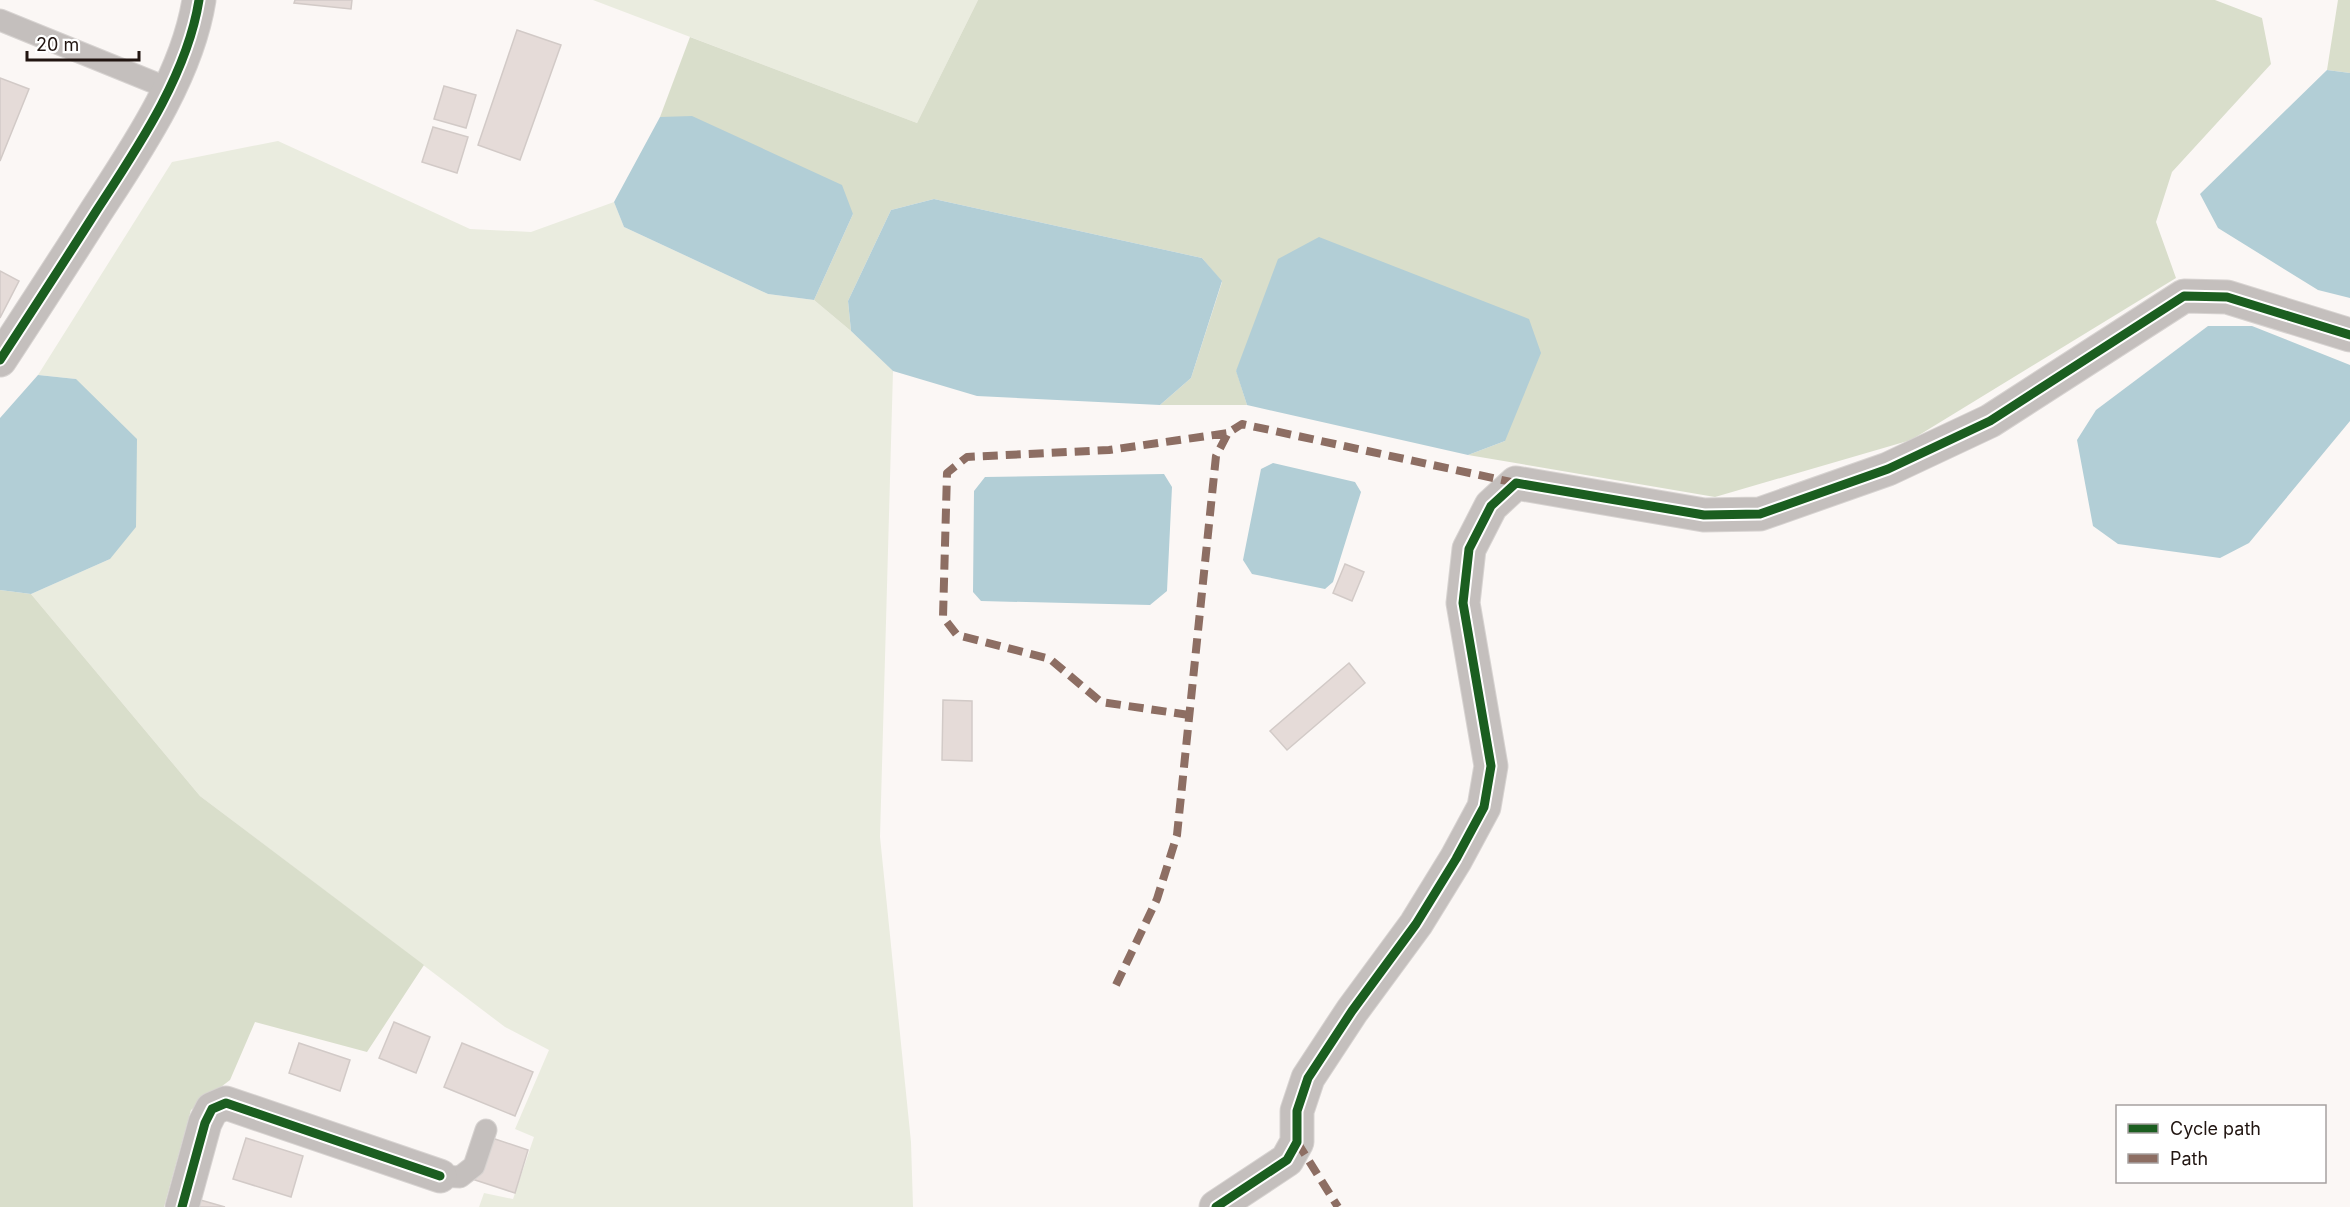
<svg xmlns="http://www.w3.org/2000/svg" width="2350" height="1207" font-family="Inter,sans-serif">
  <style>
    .green { fill: #eaecdf }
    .forest { fill: #d9decb }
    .water { fill: #b2ced6 }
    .building { fill: #e5dbd8; stroke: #d2cac7; stroke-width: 1.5 }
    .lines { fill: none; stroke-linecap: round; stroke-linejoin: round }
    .service-casing { stroke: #d7d3d1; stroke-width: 23 }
    .minor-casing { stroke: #d7d3d1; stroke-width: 35 }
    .service { stroke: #c4bfbd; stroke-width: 21 }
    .minor { stroke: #c4bfbd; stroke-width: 33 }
    .quiet { stroke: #8d6e63; stroke-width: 8; stroke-dasharray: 15 8; stroke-linecap: butt }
    .cycleway-casing { stroke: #fff; stroke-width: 13 }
    .cycleway { stroke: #1b5e20; stroke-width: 9 }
  </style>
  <rect width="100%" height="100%" fill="#fbf7f5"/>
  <path class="green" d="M 593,0 L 978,0 L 917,123 Z
    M 278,141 L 470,229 L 531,232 L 614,202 L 624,227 L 768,294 L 814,300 L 851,331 L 893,371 L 880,837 L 911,1142 L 913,1207 L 479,1207 L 484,1193 L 513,1199 L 534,1137 L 515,1129 L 549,1050 L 505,1027 L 200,796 L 31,594 L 110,559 L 76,379 L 38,375 L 172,162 Z"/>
  <path class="forest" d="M 978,0 L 2215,0 L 2262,18 L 2271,64 L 2172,172 L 2156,222 L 2176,278 L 1911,440 L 1715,497 L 1468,455 L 1505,441 L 1236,370 L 1247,405 L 1160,405 L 1191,378 L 1222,282 L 1202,258 L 934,199 L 891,210 L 848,301 L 851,331 L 814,300 L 853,214 L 660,117 L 690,37 L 917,123 Z
    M 2338,0 L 2350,0 L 2350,73 L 2327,70 Z
    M 0,590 L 31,594 L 200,796 L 424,965 L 367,1052 L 255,1022 L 230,1080 L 191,1110 L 164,1207 L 0,1207 Z"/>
  <path class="water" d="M 2327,70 L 2350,73 L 2350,298 L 2318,290 L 2218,228 L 2200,194 Z
    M 692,116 L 842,185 L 853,214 L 814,300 L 768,294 L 624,227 L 614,202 L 660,117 Z
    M 934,199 L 1202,258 L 1222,281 L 1191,378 L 1160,405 L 977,396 L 893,371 L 851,331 L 848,301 L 891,210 Z
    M 1319,237 L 1529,319 L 1541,353 L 1505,441 L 1468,455 L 1247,405 L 1236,371 L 1278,259 Z
    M 2208,326 L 2252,326 L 2350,365 L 2350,421 L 2249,543 L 2220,558 L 2118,544 L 2093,526 L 2077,440 L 2096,410 Z
    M 38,375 L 76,379 L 137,439 L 136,527 L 110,559 L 31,594 L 0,590 L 0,418 Z
    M 1273,463 L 1355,482 L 1361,492 L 1333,582 L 1325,589 L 1252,574 L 1243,560 L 1261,469 Z
    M 1164,474 L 1172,487 L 1167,591 L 1150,605 L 981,601 L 973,592 L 974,491 L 985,477 Z"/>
  <path class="building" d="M 295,0 L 352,0 L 351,9 L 294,3 Z
    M 517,30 L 561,45 L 520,160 L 478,145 Z
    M 0,78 L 29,89 L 0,161 Z
    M 444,86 L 476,95 L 466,128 L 434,119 Z
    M 433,127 L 468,137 L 457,173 L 422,162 Z
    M 0,271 L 19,281 L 0,318 Z
    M 1345,564 L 1364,572 L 1352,601 L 1333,593 Z
    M 1349,663 L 1365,683 L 1287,750 L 1270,731 Z
    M 943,700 L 972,701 L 972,761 L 942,760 Z
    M 394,1022 L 430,1037 L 416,1073 L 379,1058 Z
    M 299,1043 L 350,1060 L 340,1091 L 289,1073 Z
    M 462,1043 L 533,1072 L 515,1116 L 444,1087 Z
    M 486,1136 L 528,1150 L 515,1193 L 472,1179 Z
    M 246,1138 L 303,1156 L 291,1197 L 233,1179 Z
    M 197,1199 L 225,1207 L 194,1207 Z"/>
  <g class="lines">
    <g class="service-casing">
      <path id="service" d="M 0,20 L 170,89
        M 440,1176 L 460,1177 L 474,1166 L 486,1130"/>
    </g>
    <g class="minor-casing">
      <path id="minor" d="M 0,360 C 32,311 64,262 95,213 C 136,150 187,76 199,0
        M 182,1207 L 205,1123 L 212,1109 L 226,1103 L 440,1176
        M 1216,1207 L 1287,1160 L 1297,1142 L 1297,1111 L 1308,1078 L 1352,1011 L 1416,924 L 1456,859 L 1484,807 L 1491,766 L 1463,603 L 1469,549 L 1491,506 L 1516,483 L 1704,515 L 1760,514 L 1888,469 L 1990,421 L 2184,296 L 2227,297 L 2350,335"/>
    </g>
    <use href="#service" class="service"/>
    <use href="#minor" class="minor"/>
    <path class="quiet" d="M 1189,715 L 1101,702 L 1050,659 L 957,635 L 943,617 L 947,473 L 967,457 L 1109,450 L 1228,433
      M 1116,985 L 1157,899 L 1177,835 L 1216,456 L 1228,433 L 1242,424 L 1516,483
      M 1297,1142 L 1338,1207"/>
    <g class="cycleway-casing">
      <path id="cycleway" d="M 0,360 C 32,311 64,262 95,213 C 136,150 187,76 199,0
        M 182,1207 L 205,1123 L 212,1109 L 226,1103 L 440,1176
        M 1216,1207 L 1287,1160 L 1297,1142 L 1297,1111 L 1308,1078 L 1352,1011 L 1416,924 L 1456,859 L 1484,807 L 1491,766 L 1463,603 L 1469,549 L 1491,506 L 1516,483 L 1704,515 L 1760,514 L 1888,469 L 1990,421 L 2184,296 L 2227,297 L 2350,335"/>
    </g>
    <use href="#cycleway" class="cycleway"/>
  </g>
  <rect x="2116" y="1105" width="210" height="78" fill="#ffffff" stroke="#a6a1a0" stroke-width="1.5"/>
  <rect x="2128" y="1124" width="30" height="9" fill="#1b5e20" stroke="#a6a1a0" stroke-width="1.5"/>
  <text x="2170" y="1135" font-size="18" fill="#211511">Cycle path</text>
  <rect x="2128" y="1154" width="30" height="9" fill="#8d6e63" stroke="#a6a1a0" stroke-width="1.5"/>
  <text x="2170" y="1165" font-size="18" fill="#211511">Path</text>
  <path d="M27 51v9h112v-9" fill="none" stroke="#211511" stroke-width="3"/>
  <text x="36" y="51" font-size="18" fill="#211511" stroke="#ffffff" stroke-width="4.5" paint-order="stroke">20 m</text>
</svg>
